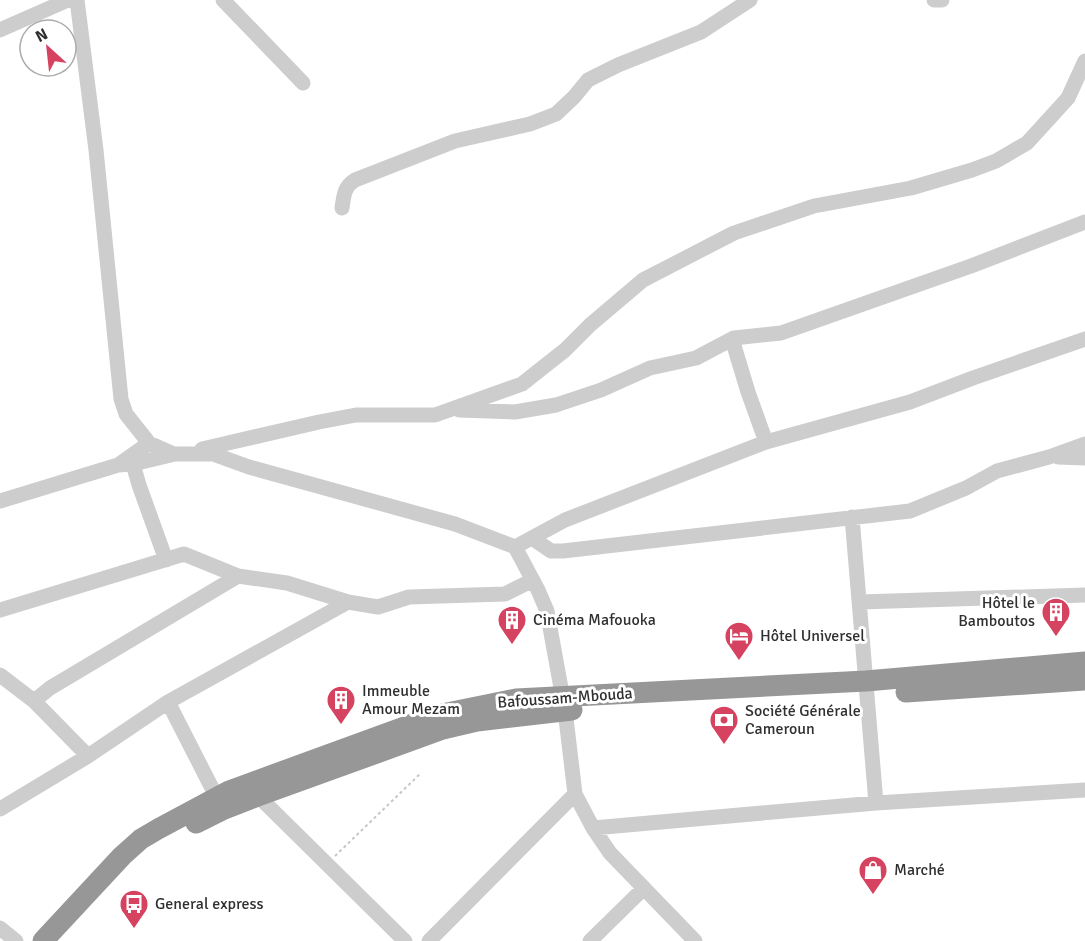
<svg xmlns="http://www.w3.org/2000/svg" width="1085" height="941" font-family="Signika,sans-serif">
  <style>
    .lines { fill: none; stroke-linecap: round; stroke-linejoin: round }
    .path { stroke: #c7c7c7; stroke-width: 2; stroke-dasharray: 3 3; stroke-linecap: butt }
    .minor { stroke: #cdcdcd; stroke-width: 15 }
    .highway { stroke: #979797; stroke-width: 21 }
    .labels { text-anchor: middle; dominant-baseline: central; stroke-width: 6; stroke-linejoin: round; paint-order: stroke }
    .poi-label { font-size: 16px; fill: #303030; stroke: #fff; text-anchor: start }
    .street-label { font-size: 16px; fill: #303030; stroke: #fff }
  </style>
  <rect width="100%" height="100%" fill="#fff"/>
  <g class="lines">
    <path class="path" d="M 335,856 L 421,773"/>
    <path class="minor" d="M 77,0 L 96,150 L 121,399 L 126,414 L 149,443 L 174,454 L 213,454 L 249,467 L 455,524 L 515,547 L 538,590 L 547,611 L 565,710 L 575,794 L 593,828 L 610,853 L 695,941
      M 223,0 L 303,83
      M 934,0 L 942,0
      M 0,30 L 68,0
      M 342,208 C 344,195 344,187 355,180 L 455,141 L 530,124 L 556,114 L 574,97 L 588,80 L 618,65 L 701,32 L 750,0
      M 732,339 L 748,392 L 766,442
      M 459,410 L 515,412 L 556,405 L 601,390 L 650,368 L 696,358 L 734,338 L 781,333 L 971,266 L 1085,222
      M 202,449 L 319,422 L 356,415 L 435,415 L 522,384 L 565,350 L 590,325 L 643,280 L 734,233 L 814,206 L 911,188 L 972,170 L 996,161 L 1027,143 L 1068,98 L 1085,61
      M 1058,457 L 1085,458
      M 133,464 L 139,485 L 166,560
      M 118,465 L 149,443
      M 0,501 L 118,465 L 133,464 L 175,454
      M 852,517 L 876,803
      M 532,538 L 551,551 L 563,551 L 910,511 L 966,488 L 997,471 L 1049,457 L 1085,444
      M 515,547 L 565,520 L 766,442 L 910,402 L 973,378 L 1085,339
      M 860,602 L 1085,595
      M 0,610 L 184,554 L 238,576 L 287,583 L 348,602 L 378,607 L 409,597 L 505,594 L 533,580
      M 0,675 L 34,701
      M 168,702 L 216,796
      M 88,756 L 34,701 L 50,688 L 238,576
      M 253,791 L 405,941
      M 0,809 L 88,756 L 168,702 L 348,602
      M 593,828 L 876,803 L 1085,790
      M 0,928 L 16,941
      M 429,941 L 575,794
      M 590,941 L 644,888"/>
    <path class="highway" d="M 906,692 L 1085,680
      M 196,823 L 222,810 L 258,796 L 443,729 L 477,721 L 572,710
      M 43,941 L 122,856 L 141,839 L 158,829 L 229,791 L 437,715 L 516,699 L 866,681 L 1085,662"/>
  </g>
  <defs>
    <g id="building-pin" transform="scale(1.5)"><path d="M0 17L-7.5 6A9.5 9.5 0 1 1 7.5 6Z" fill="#d64361" stroke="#fff"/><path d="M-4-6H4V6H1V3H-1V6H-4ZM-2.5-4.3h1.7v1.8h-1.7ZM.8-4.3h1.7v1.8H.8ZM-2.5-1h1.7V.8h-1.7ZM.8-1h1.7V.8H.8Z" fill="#fff"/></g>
    <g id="hotel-pin" transform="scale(1.5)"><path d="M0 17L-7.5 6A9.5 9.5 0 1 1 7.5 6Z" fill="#d64361" stroke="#fff"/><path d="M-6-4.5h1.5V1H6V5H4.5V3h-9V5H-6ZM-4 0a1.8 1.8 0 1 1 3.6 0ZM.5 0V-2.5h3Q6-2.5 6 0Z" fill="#fff"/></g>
    <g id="bank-pin" transform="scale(1.5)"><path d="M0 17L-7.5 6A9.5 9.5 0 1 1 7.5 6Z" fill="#d64361" stroke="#fff"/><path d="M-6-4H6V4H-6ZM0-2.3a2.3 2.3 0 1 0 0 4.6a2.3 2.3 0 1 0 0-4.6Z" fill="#fff"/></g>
    <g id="shop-pin" transform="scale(1.5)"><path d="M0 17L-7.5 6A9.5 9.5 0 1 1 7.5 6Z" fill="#d64361" stroke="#fff"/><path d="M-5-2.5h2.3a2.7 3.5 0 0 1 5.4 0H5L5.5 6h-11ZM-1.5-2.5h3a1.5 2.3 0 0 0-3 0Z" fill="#fff"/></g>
    <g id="bus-pin" transform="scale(1.5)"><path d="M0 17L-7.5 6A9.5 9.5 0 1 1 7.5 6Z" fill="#d64361" stroke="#fff"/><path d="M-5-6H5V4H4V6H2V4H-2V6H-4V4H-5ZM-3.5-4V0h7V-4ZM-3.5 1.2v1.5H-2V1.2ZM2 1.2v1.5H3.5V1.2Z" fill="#fff"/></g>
  </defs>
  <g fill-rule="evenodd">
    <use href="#building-pin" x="1056" y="612"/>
    <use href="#building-pin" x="512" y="620"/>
    <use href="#hotel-pin" x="739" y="636"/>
    <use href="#building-pin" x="341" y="700"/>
    <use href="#bank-pin" x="724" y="720"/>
    <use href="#shop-pin" x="873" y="870"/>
    <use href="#bus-pin" x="134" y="904"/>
  </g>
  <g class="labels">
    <g class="poi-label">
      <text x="1035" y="603" text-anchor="end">Hôtel le<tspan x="1035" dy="18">Bamboutos</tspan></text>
      <text x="533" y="620">Cinéma Mafouoka</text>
      <text x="760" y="636">Hôtel Universel</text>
      <text x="362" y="691">Immeuble<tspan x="362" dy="18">Amour Mezam</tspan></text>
      <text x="745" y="711">Société Générale<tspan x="745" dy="18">Cameroun</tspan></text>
      <text x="894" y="870">Marché</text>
      <text x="155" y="904">General express</text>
    </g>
    <g class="street-label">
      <text transform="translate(565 698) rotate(-4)">Bafoussam-Mbouda</text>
    </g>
  </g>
  <g transform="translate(48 48) rotate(333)"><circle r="28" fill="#ffffff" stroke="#acacac" stroke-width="1.5"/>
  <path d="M0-4.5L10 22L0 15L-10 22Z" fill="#d64361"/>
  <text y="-9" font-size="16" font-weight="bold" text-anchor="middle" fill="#303030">N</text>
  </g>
</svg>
